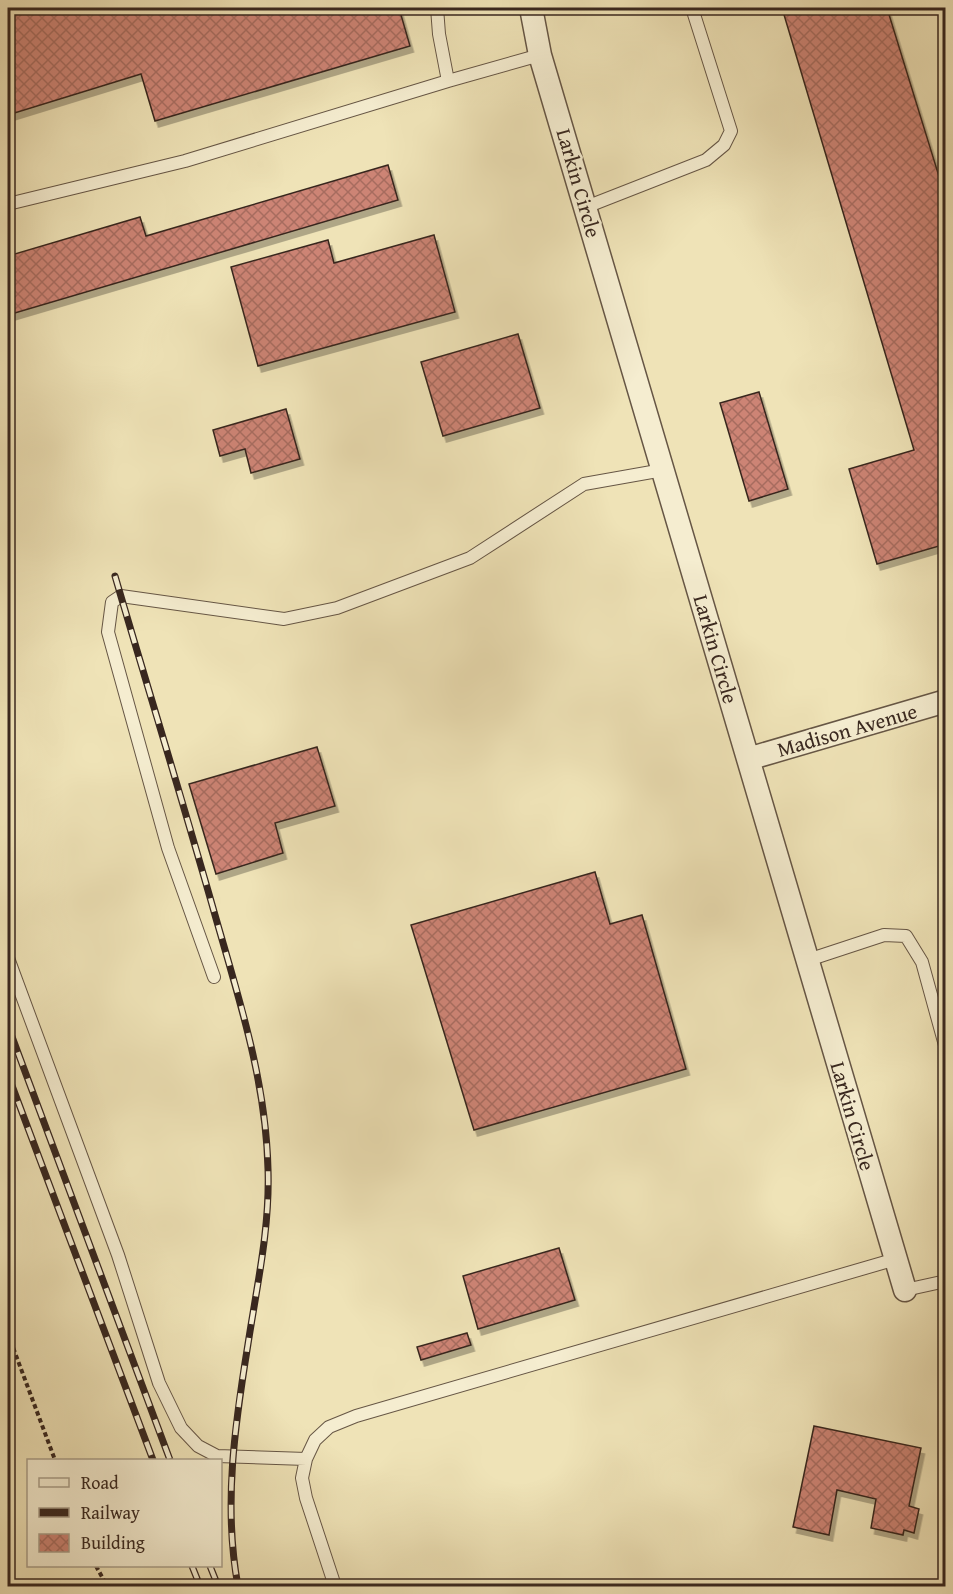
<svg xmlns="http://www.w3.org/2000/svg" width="953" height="1594" font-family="'Gentium Book Plus',serif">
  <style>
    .building { fill: url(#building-cross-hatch); stroke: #38271f; stroke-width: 1.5; filter: url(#shadow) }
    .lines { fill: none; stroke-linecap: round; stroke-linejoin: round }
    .lane-casing { stroke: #665645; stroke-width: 14 }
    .street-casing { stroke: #665645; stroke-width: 25 }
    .path { stroke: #38271f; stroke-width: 4; stroke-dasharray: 4.5 3; stroke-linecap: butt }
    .lane { stroke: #f5edd0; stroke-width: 12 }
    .street { stroke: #f5edd0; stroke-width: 22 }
    .rail-casing { stroke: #38271f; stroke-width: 7 }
    .rail { stroke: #f5edd0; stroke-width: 4.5; stroke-dasharray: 14; stroke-linecap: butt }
    .labels { text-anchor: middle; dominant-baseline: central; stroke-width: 5; stroke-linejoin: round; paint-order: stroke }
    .street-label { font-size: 21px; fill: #38271f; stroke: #f5edd0 }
  </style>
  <defs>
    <pattern id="building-cross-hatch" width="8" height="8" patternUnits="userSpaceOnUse" patternTransform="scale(1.5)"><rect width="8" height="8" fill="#cd8475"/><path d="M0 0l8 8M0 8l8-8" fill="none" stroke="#a76c5f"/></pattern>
    <filter id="shadow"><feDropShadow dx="3.5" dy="6" stdDeviation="0" flood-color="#0004"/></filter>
  </defs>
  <rect width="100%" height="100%" fill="#efe3b7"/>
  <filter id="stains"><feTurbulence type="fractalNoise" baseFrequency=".00333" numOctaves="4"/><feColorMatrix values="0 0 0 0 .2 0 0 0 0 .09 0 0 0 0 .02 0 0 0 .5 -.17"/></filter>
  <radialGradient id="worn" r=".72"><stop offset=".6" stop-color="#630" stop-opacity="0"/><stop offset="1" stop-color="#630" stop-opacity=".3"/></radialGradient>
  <path class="building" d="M 8,8 L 399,8 L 410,46 L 155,121 L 141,74 L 8,115 Z
    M 782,8 L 887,8 L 946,199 L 946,544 L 877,564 L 849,469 L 914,450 Z
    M 388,165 L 398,200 L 8,315 L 8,256 L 140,217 L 146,236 Z
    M 434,235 L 455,312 L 258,366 L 231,267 L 328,240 L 334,263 Z
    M 518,334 L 540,408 L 443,436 L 421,362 Z
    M 759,392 L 788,489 L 749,501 L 720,403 Z
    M 286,409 L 300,459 L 251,473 L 245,449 L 220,456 L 213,430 Z
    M 317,747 L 335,806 L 275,823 L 283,853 L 216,874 L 189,784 Z
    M 595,872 L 610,924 L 642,915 L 686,1069 L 474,1130 L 411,925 Z
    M 559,1248 L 575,1300 L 478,1329 L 463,1276 Z
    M 467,1333 L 471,1345 L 421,1360 L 417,1347 Z
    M 814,1426 L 921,1448 L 909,1506 L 919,1509 L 914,1533 L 904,1530 L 903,1535 L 871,1528 L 876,1499 L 837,1490 L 829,1535 L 793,1527 Z"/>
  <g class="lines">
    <g class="lane-casing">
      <path id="lane" d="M 437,8 L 439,34 L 448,81 L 540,55
        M 8,204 L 185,161 L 448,81
        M 586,207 L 706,160 L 724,145 L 731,131 L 692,8
        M 8,958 L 118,1255 L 159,1383 L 181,1428 L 198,1446 L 217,1456 L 306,1459
        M 808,960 L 884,935 L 906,936 L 922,962 L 946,1049
        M 214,977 L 168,848 L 108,632 L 112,602 L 121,596 L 284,619 L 337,608 L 470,558 L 584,484 L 663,470
        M 905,1290 L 946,1281
        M 335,1586 L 306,1498 L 302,1478 L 306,1459 L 315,1440 L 329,1427 L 356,1416 L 896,1259"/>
    </g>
    <g class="street-casing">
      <path id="street" d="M 531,8 L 540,55 L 905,1290
        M 748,759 L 946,701"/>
    </g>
    <path class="path" d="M 8,1334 L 55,1460
      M 96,1566 L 107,1586"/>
    <use href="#lane" class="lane"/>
    <use href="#street" class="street"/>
    <g class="rail-casing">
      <path id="rail" d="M 115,576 C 148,689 183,802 215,915 C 239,999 266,1081 268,1169 C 270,1228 257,1285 248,1344 C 235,1424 223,1506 238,1586
        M 8,1026 L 170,1460
        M 8,1075 L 153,1460
        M 192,1566 L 200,1586
        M 210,1566 L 218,1586"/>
    </g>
    <use href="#rail" class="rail"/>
  </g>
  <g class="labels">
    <g class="street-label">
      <text transform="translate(579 183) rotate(74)">Larkin Circle</text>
      <text transform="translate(716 649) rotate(74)">Larkin Circle</text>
      <text transform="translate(847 730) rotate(-16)">Madison Avenue</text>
      <text transform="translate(853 1116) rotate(74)">Larkin Circle</text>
    </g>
  </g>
  <rect width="953" height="1594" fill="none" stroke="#efe3b7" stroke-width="30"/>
  <rect x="9" y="9" width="935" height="1576" fill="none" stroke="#38271f" stroke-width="3"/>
  <rect x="15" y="15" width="923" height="1564" fill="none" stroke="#38271f" stroke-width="1.5"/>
  <rect x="27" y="1459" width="195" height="108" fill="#f5edd0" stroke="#a99e89" stroke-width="1.5"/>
  <rect x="39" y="1478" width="30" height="9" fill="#f5edd0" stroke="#a99e89" stroke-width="1.5"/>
  <text x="81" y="1489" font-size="18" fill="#38271f">Road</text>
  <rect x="39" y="1508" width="30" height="9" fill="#38271f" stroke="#a99e89" stroke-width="1.5"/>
  <text x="81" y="1519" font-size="18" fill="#38271f">Railway</text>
  <rect x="39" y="1534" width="30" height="18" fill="url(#building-cross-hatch)" stroke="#a99e89" stroke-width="1.5"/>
  <text x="81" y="1549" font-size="18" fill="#38271f">Building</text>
  <rect width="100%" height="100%" filter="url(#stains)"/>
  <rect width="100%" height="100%" fill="url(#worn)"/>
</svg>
